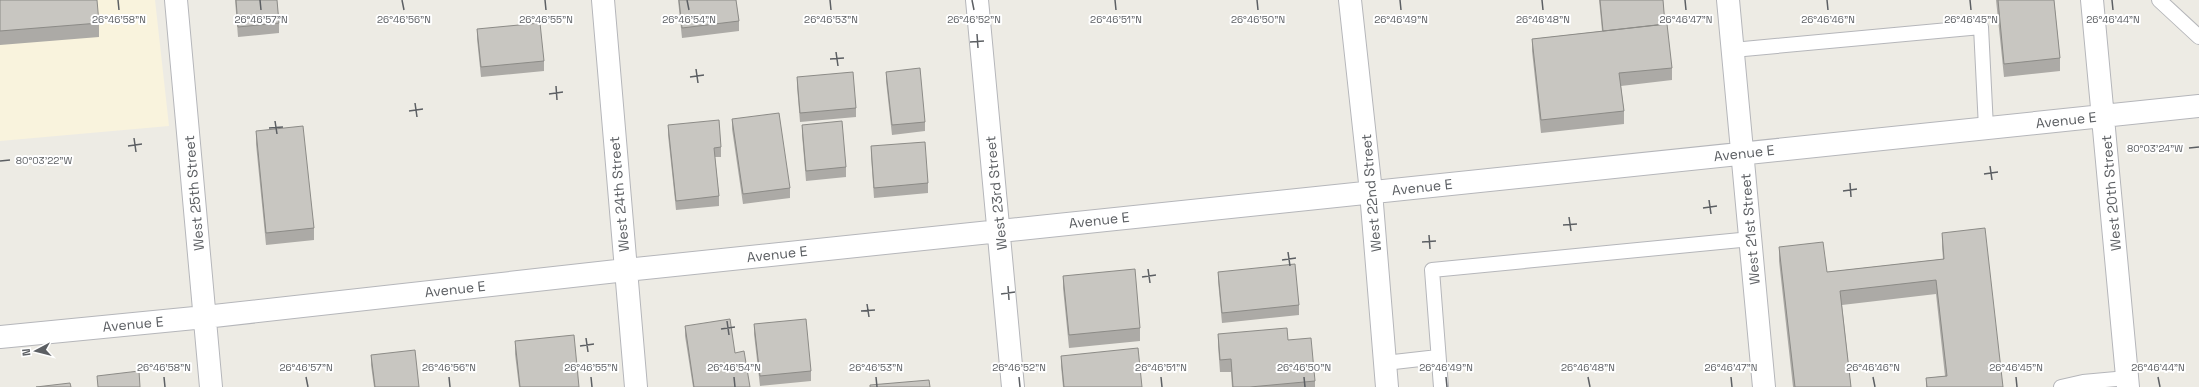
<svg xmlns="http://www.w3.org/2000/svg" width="2199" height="387" font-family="'Space Grotesk',sans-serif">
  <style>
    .commercial { fill: #f9f3dd }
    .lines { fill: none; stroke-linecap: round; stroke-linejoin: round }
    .lane-casing { stroke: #b5b6ba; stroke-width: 16 }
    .street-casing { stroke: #b5b6ba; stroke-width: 24 }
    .lane { stroke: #fff; stroke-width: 14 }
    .street { stroke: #fff; stroke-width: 22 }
    .wall { fill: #acaaa6 }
    .building { fill: #c8c6c1; stroke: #8c8b87 }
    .ticks { fill: none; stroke: #5c5f63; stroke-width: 1.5 }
    .labels { text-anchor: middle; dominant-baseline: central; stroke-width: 4; stroke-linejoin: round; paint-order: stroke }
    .street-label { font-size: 14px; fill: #5c5f63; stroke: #fff }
    .ticks-label { font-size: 10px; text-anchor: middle; fill: #5c5f63; stroke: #fff; stroke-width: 4; stroke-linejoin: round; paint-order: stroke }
  </style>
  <rect width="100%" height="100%" fill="#edebe4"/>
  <path class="commercial" d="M 0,0 L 155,0 L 169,126 L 0,141 Z"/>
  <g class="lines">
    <g class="lane-casing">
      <path id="lane" d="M 2159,0 L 2199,37
        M 1733,50 L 1981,27 L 1986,128
        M 1385,363 L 1438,357
        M 1441,387 L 1432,270 L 1751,239
        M 2061,387 L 2083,382 L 2127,378"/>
    </g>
    <g class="street-casing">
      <path id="street" d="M 176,0 L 211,387
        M 603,0 L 636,387
        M 977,0 L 1013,387
        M 1350,0 L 1371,192 L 1387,387
        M 1728,0 L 1764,387
        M 2092,0 L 2128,387
        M 0,337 L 205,317 L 626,270 L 2199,106"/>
    </g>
    <use href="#lane" class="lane"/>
    <use href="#street" class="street"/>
  </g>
  <path class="wall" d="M 0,0 L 99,23 L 99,37 L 0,45 Z
    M 235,0 L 277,0 L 279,23 L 279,33 L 238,37 Z
    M 678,0 L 736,0 L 739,21 L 739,31 L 682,38 Z
    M 1599,0 L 1663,0 L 1665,24 L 1672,68 L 1672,80 L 1621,86 L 1624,111 L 1624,124 L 1541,133 L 1532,51 L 1532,39 L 1602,31 Z
    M 1996,0 L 2054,0 L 2060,58 L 2060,71 L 2004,77 Z
    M 477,29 L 544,61 L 544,71 L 481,77 L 477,39 Z
    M 886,72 L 925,122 L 925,131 L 892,135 L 886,81 Z
    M 797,77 L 856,108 L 856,117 L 800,122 L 797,87 Z
    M 732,119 L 790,188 L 790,198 L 743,204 L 732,129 Z
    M 668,125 L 721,147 L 721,157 L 715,157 L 719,196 L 719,206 L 676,210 L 668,135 Z
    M 802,125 L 846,167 L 846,177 L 806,181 L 802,135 Z
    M 256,131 L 314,228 L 314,240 L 266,245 L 256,144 Z
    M 871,146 L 928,183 L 928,193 L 874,198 L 871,156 Z
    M 1942,233 L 2003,387 L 1926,387 L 1926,378 L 1945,376 L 1936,294 L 1842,305 L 1851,387 L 1793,387 L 1779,261 L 1779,247 L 1827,272 L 1943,259 L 1942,247 Z
    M 1218,272 L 1299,305 L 1299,315 L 1222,323 L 1218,281 Z
    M 1063,276 L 1140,328 L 1140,341 L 1069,348 L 1063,288 Z
    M 754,324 L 811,371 L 811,381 L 760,386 L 754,334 Z
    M 685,326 L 735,353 L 750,387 L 693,387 L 685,336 Z
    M 1218,334 L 1288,340 L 1315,381 L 1315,387 L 1232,387 L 1231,372 L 1220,372 L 1218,346 Z
    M 515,341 L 579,387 L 519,387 L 515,354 Z
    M 371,355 L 419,387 L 374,387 L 371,365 Z
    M 1061,356 L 1142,387 L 1063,387 L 1061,366 Z"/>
  <path class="building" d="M 0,0 L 97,0 L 99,23 L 0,31 Z
    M 236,0 L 277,0 L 279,23 L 238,27 Z
    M 679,0 L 736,0 L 739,21 L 682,28 Z
    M 1600,0 L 1663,0 L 1665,24 L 1603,31 Z
    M 1998,0 L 2054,0 L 2060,58 L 2004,64 Z
    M 540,23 L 544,61 L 481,67 L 477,29 Z
    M 1667,24 L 1672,68 L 1619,73 L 1624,111 L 1541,120 L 1532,39 Z
    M 920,68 L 925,122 L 892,125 L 886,72 Z
    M 853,72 L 856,108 L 800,113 L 797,77 Z
    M 779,113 L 790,188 L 743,194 L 732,119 Z
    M 719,120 L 721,147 L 714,148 L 719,196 L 676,201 L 668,125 Z
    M 842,121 L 846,167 L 806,171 L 802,125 Z
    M 303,126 L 314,228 L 266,233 L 256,131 Z
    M 925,142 L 928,183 L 874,188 L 871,146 Z
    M 1985,228 L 2003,387 L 1927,387 L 1926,378 L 1947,376 L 1936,280 L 1840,291 L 1851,387 L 1795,387 L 1779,247 L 1823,242 L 1827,272 L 1944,259 L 1942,233 Z
    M 1295,264 L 1299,305 L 1222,313 L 1218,272 Z
    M 1135,269 L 1140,328 L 1069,335 L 1063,276 Z
    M 730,319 L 735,353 L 744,351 L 750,387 L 694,387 L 685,326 Z
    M 806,319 L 811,371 L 760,376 L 754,324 Z
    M 1287,328 L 1288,340 L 1311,338 L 1315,381 L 1250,387 L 1233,387 L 1231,359 L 1220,360 L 1218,334 Z
    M 574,335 L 579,387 L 520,387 L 515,341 Z
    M 1138,348 L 1142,387 L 1064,387 L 1061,356 Z
    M 415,350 L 419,387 L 375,387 L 371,355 Z
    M 139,371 L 140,387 L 98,387 L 97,376 Z
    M 929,380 L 930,387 L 870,387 L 870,385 Z
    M 70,383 L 71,387 L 36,387 Z"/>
  <path class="ticks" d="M 118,0 L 119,10M 260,0 L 261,10M 402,0 L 404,10M 545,0 L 546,10M 687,0 L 689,10M 830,0 L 831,10M 972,0 L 974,10M 1115,0 L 1116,10M 1257,0 L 1258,10M 1400,0 L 1401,10M 1542,0 L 1543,10M 1685,0 L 1686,10M 1827,0 L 1828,10M 1970,0 L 1971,10M 2112,0 L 2113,10M 977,34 L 978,48M 970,42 L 984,41M 836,52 L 838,66M 830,59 L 844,58M 696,69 L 698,83M 690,77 L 704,75M 556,86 L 557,100M 549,94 L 563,92M 415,103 L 417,117M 409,111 L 423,109M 275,121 L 277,134M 269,128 L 283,127M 134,138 L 136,152M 128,146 L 142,144M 2189,148 L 2199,147M 0,161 L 10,160M 1990,166 L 1992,180M 1984,174 L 1998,172M 1850,183 L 1851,197M 1843,191 L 1857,189M 1709,200 L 1711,214M 1703,208 L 1717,206M 1569,217 L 1571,231M 1563,225 L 1577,224M 1429,235 L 1430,249M 1422,242 L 1436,241M 1288,252 L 1290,266M 1282,260 L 1296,258M 1148,269 L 1150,283M 1142,277 L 1156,275M 1008,286 L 1009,300M 1001,294 L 1015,292M 867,304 L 869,317M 861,311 L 875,310M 727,321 L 729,335M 721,329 L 735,327M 586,338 L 588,352M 580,346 L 594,344M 164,377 L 165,387M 306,377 L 308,387M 449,377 L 450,387M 591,377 L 592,387M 734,377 L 735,387M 876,377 L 877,387M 1019,377 L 1020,387M 1161,377 L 1162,387M 1304,377 L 1305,387M 1446,377 L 1447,387M 1588,377 L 1590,387M 1731,377 L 1732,387M 1873,377 L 1875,387M 2016,377 L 2017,387M 2158,377 L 2160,387"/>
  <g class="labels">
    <g class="street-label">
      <text transform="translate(2066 120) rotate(-6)">Avenue E</text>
      <text transform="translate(1744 153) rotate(-6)">Avenue E</text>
      <text transform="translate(1422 187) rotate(-6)">Avenue E</text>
      <text transform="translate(194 193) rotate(-95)">West 25th Street</text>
      <text transform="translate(996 193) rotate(-96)">West 23rd Street</text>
      <text transform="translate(1371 193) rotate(-95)">West 22nd Street</text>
      <text transform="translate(2111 193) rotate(-95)">West 20th Street</text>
      <text transform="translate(619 194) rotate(-95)">West 24th Street</text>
      <text transform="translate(1099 220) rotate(-6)">Avenue E</text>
      <text transform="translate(1750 229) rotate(-95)">West 21st Street</text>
      <text transform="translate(777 254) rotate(-6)">Avenue E</text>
      <text transform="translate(455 289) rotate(-6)">Avenue E</text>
      <text transform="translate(133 324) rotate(-5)">Avenue E</text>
    </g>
  </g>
  <g class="ticks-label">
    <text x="119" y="23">26°46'58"N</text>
    <text x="261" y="23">26°46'57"N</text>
    <text x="404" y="23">26°46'56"N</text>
    <text x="546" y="23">26°46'55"N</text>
    <text x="689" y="23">26°46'54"N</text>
    <text x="831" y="23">26°46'53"N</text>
    <text x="974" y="23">26°46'52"N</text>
    <text x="1116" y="23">26°46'51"N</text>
    <text x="1258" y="23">26°46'50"N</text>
    <text x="1401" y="23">26°46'49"N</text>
    <text x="1543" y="23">26°46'48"N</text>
    <text x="1686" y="23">26°46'47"N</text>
    <text x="1828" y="23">26°46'46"N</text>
    <text x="1971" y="23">26°46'45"N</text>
    <text x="2113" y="23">26°46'44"N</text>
    <text x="2155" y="152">80°03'24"W</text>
    <text x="44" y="164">80°03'22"W</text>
    <text x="164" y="371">26°46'58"N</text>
    <text x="306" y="371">26°46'57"N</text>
    <text x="449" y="371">26°46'56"N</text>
    <text x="591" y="371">26°46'55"N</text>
    <text x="734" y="371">26°46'54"N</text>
    <text x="876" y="371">26°46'53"N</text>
    <text x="1019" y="371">26°46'52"N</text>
    <text x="1161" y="371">26°46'51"N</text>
    <text x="1304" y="371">26°46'50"N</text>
    <text x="1446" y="371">26°46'49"N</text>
    <text x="1588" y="371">26°46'48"N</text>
    <text x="1731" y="371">26°46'47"N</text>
    <text x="1873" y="371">26°46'46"N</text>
    <text x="2016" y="371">26°46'45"N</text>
    <text x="2158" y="371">26°46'44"N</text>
  </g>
  <g transform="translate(36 351) rotate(263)" stroke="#ffffff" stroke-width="3" paint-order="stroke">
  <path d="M0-3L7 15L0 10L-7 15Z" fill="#5c5f63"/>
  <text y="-6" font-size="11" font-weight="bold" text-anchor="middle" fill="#5c5f63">N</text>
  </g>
</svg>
